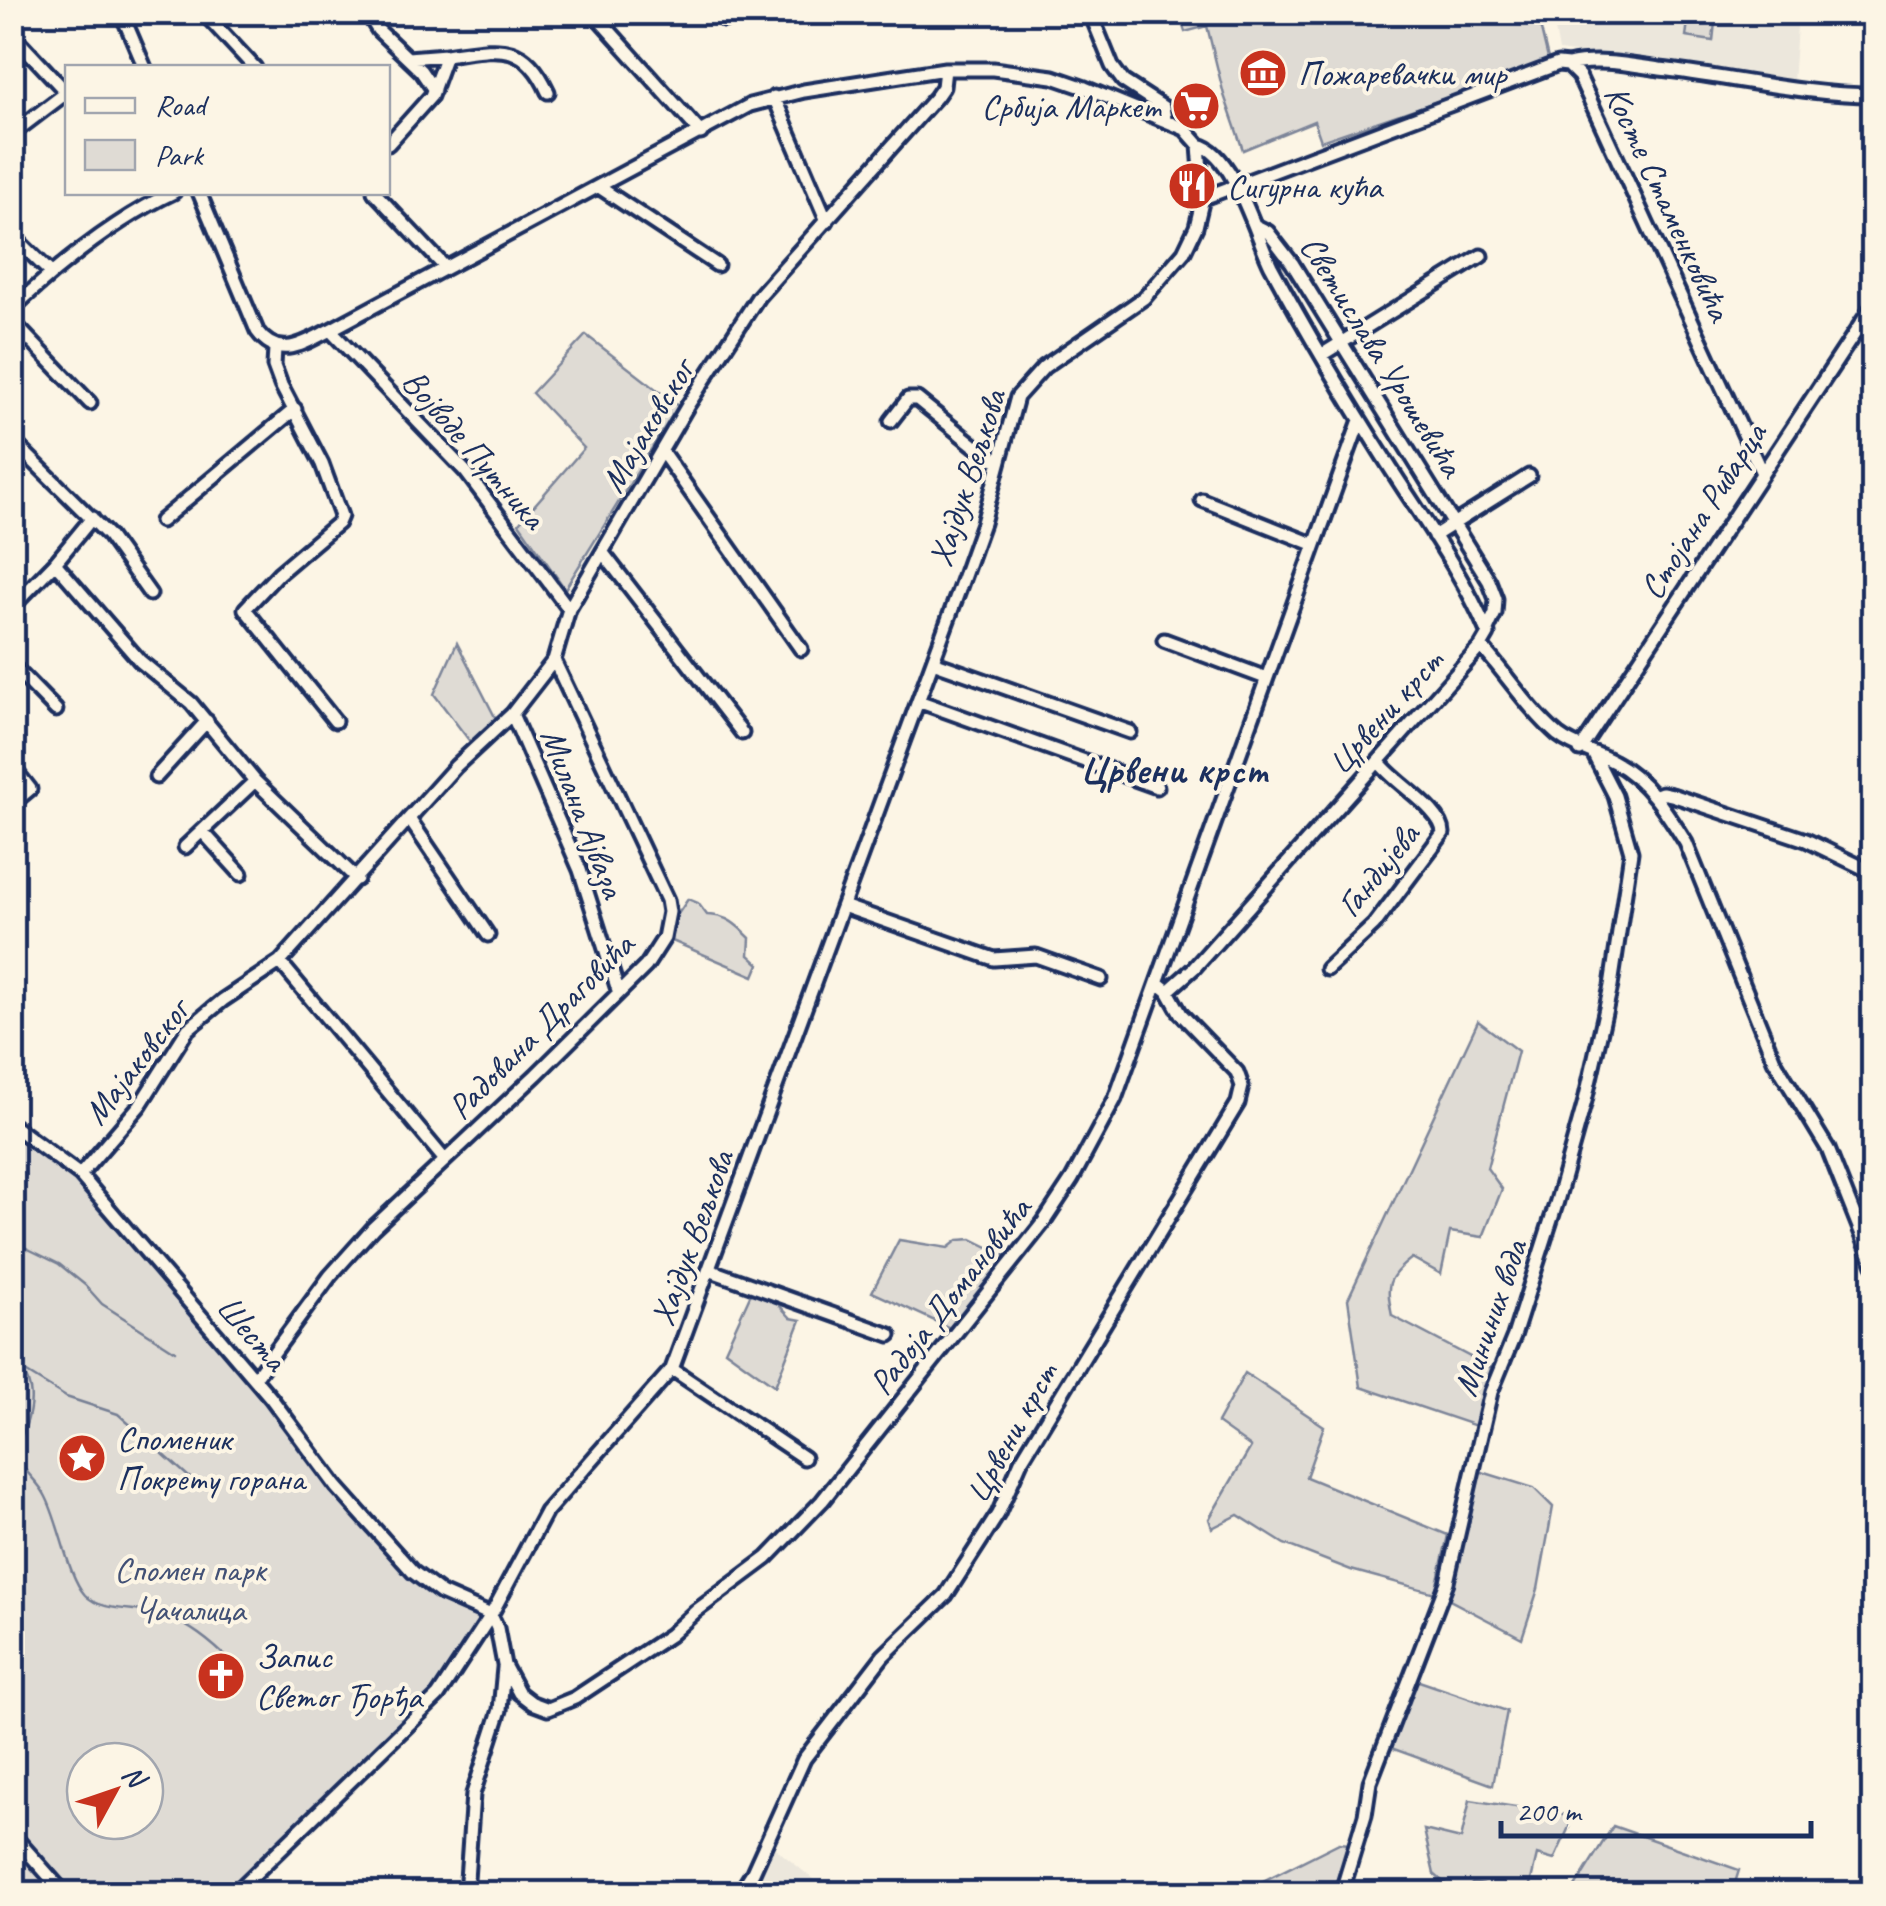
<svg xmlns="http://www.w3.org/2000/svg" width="1886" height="1906" font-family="Caveat,sans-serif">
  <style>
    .built { fill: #ece7dc }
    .green { fill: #dfdbd4; stroke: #7d8599; stroke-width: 2.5; fill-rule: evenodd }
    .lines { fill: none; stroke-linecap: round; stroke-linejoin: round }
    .stream { stroke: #767f94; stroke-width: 2.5 }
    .minor-casing { stroke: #1b2f5e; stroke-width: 19 }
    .minor { stroke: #fcf5e5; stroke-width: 11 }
    .labels { text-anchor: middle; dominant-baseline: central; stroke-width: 8; stroke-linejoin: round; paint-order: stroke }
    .poi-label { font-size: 35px; fill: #1b2f5e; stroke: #fcf5e5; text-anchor: start }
    .street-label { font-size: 35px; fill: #1b2f5e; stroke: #fcf5e5 }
    .park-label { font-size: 35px; fill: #425176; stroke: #fcf5e5 }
    .quarter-label { font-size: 40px; font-weight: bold; fill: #1b2f5e; stroke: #fcf5e5 }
  </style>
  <rect width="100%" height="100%" fill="#fcf5e5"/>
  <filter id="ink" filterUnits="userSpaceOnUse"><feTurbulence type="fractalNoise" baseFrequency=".01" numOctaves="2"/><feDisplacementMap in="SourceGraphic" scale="20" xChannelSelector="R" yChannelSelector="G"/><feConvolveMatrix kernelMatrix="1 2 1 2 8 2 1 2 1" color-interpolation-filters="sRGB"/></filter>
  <g filter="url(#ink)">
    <path class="built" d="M 1552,13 L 1798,13 L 1793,82 L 1559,51 Z
      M 775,1848 L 819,1884 L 812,1893 L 763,1893 L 751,1886 Z"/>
    <path class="green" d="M 1179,13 L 1537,13 L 1549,63 L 1321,141 L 1314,121 L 1243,150 L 1224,95 L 1207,26 L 1185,32 Z
      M 1689,13 L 1716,13 L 1713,41 L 1686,37 Z
      M 586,335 L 678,406 L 565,589 L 519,523 L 584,448 L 532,393 Z
      M 457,643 L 497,721 L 471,743 L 434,694 Z
      M 688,899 L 698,903 L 707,915 C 727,915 737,925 750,938 L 749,955 L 759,964 L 754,976 L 672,941 L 676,917 Z
      M 1478,1021 L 1518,1051 L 1487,1168 L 1502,1189 L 1483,1237 L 1450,1232 L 1441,1274 L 1412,1258 C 1386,1278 1386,1285 1392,1316 L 1491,1368 L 1476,1426 L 1361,1387 L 1348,1299 Z
      M 12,1125 L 59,1158 L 413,1572 L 491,1615 L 461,1665 L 235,1893 L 65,1893 L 13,1834 ZM 85,1761 L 145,1761 L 145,1821 L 85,1821 Z
      M 972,1239 L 1010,1258 L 952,1329 L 872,1292 L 899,1240 L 948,1248 L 958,1240 Z
      M 751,1293 L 777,1303 L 791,1318 L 801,1320 L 775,1386 L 725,1350 Z
      M 1245,1373 L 1324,1426 L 1306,1477 L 1448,1535 L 1435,1593 L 1351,1570 L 1284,1544 L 1238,1515 L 1212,1528 L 1209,1519 L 1251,1447 L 1217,1423 Z
      M 1479,1471 L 1534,1488 L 1553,1507 L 1538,1589 L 1522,1638 L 1446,1598 Z
      M 1416,1680 L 1507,1711 L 1493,1785 L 1391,1748 Z
      M 1470,1800 L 1574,1816 L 1554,1860 L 1537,1855 L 1528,1893 L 1473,1883 L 1462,1893 L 1456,1893 L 1434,1874 L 1424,1830 L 1461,1839 Z
      M 1613,1826 L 1739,1870 L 1732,1893 L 1595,1894 L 1575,1887 Z
      M 1339,1843 L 1350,1844 L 1337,1893 L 1254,1893 L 1251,1887 Z
      M 27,1861 L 55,1893 L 13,1893 L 13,1882 Z"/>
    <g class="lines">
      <path class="stream" d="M 12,1241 L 59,1264 L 85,1285 L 102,1304 L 175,1351
        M 12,1357 C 33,1379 35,1399 25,1428 C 22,1435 18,1442 18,1450 C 17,1468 37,1479 45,1495 C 59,1520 67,1575 85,1595 C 102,1613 137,1607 159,1614 C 184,1621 205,1637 224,1655
        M 27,1373 L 66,1397 L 118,1414 L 198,1485
        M 228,1660 L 229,1662"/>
      <g class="minor-casing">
        <path id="minor" d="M 121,12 L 145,68
          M 203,12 L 255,68
          M 374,12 L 373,22 L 378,30 L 421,71 L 434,90
          M 718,12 L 724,20
          M 1090,12 L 1112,66 L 1123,81 L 1163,107 L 1165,119
          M 597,17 L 701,133
          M 12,34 L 68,94
          M 408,58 L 446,55
          M 1568,65 C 1597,58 1631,65 1660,69 C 1731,77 1802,95 1874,95
          M 774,97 L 827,221
          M 12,134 L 66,93
          M 388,144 L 431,96 L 446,55 C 497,48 524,39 548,92
          M 599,187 L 717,265
          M 199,192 L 257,331 C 279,361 304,343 330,330 L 750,105 L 804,91 L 945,69 L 993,69 L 1053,77 L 1085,88 L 1185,129 L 1199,145 L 1203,198 L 1196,227 L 1184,252 L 1144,298 L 1044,367 L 1017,397 L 983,523 L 959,590 L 672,1369 L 546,1512 L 491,1615 L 438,1696 L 234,1894
          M 374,192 L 445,267
          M 1203,198 L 1558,64 L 1568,65 L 1579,76 L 1761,471
          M 1256,226 L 1268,232 L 1292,263 L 1489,581 L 1496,599 L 1495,613 L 1487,630
          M 12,235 L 51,273
          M 12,309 C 60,264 114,220 174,192
          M 12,321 L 90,403
          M 330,330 L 466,472 L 569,609
          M 275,348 L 274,366 L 281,385 L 322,464 L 341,516 L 338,523 L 279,573 L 245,609 L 335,721
          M 1323,354 L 1481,256
          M 891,421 L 908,399 L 917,399 L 986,455 L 999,461
          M 12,440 L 108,535 L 150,594
          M 663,453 L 801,649
          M 1202,500 L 1313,544
          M 161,521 L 295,409
          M 1434,536 L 1529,476
          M 603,553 L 742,733
          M 55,563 L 140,661 L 191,703 L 255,781 L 357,879
          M 12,607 L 55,563 L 92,518
          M 1164,640 L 1266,678
          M 1481,646 C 1507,675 1529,710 1558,735 C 1576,749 1595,751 1614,762 C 1646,779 1667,812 1686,843 L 1774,1060 L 1828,1149 L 1874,1265
          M 933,662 L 1130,732
          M 12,665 L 56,710
          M 918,701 L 1157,787
          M 512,714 L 580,870 L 618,990
          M 1580,750 L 1874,304
          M 12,766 L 30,789 L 12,804
          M 156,777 L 207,721
          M 1654,796 L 1662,793 L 1672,795 L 1806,840 L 1874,873
          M 410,820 L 488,935
          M 202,831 L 241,874
          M 185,847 L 255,781
          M 843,906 L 994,959 L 1036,956 L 1101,979
          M 280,962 L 444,1159
          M 1327,969 L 1374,925 L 1443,833 C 1443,810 1394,783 1379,762
          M 1168,991 L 1194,968 L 1481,646 L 1488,634 C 1464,576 1425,522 1391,469 C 1349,403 1308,335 1271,266 C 1256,236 1234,153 1199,145
          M 12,1125 L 80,1175 L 271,1398 L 337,1487 L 413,1572 L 441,1593 L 491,1615
          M 80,1175 L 140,1105 L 188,1029 L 223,1000 L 280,962 L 456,766 L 512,714 L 554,660 L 569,609 L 688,405 L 758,297 L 936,97 L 943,87 L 945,69
          M 709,1270 L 890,1335
          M 672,1369 L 804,1458
          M 255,1378 L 330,1276 L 373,1228 L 536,1075 L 646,966 L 664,938 L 669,912 L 667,900 L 554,660
          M 491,1615 L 497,1628 L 504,1665 L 519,1693 L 532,1703 L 548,1709 L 575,1698 L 670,1635 L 696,1611 L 767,1558 L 822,1501 L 1043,1223 L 1072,1179 L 1115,1099 L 1360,420
          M 12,1834 L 65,1894
          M 466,1894 L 473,1794 L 500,1710 L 504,1668
          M 739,1894 L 753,1872 L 804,1759 L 883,1656 L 946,1595 L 998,1514 L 1021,1461 L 1238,1103 L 1242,1086 L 1237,1072 L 1181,1014 L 1168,991 L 1158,983
          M 1341,1894 L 1365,1815 L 1370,1782 L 1447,1582 L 1491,1392 L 1514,1336 L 1557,1201 L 1585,1101 L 1611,986 L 1631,852 L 1615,796 L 1594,755"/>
      </g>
      <use href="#minor" class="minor"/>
    </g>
  </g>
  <defs>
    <g id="museum-disc" transform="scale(2.5)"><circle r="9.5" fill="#c8321e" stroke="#fcf5e5"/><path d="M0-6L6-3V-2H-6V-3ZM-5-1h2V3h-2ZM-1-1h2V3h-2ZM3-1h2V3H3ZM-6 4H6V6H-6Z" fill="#fff"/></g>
    <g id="supermarket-disc" transform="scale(2.5)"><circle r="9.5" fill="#c8321e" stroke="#fcf5e5"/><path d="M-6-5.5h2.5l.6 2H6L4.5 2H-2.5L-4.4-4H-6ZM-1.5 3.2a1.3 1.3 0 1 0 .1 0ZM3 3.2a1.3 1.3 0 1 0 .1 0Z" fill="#fff"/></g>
    <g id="restaurant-disc" transform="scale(2.5)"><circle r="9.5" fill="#c8321e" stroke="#fcf5e5"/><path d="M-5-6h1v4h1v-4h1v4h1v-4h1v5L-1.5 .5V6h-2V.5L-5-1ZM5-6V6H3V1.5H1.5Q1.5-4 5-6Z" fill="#fff"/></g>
    <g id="sight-disc" transform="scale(2.5)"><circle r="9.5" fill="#c8321e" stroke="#fcf5e5"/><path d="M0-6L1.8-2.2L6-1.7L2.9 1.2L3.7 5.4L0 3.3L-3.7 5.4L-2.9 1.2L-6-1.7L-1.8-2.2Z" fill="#fff"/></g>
    <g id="church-disc" transform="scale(2.5)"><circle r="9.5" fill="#c8321e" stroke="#fcf5e5"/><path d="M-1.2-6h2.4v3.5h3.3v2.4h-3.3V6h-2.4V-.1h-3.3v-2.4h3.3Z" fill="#fff"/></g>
  </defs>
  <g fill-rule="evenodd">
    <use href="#museum-disc" x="1263" y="73"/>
    <use href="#supermarket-disc" x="1196" y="106"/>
    <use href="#restaurant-disc" x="1192" y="186"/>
    <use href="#sight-disc" x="82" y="1458"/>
    <use href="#church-disc" x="221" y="1676"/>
  </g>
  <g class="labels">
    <g class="poi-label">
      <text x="1298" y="73">Пожаревачки мир</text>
      <text x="1161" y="106" text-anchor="end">Србија Маркет</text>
      <text x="1227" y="186">Сигурна кућа</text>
      <text x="117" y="1438">Споменик<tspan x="117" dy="40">Покрету горана</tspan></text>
      <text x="256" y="1656">Запис<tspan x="256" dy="40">Светог Ђорђа</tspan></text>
    </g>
    <g class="street-label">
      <text transform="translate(1668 203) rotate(65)">Косте Стаменковића</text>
      <text transform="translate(1382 356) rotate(58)">Светислава Урошевића</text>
      <text transform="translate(647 426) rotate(-59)">Мајаковског</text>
      <text transform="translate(474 449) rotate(49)">Војводе Путника</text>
      <text transform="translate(967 478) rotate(-72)">Хајдук Вељкова</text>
      <text transform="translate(1703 511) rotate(-57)">Стојана Рибарца</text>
      <text transform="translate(1385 712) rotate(-48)">Црвени крст</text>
      <text transform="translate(583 813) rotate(69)">Милана Ајваза</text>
      <text transform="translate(1378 870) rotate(-51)">Гандијева</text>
      <text transform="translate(541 1026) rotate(-45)">Радована Драговића</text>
      <text transform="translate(136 1062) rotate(-52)">Мајаковског</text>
      <text transform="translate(692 1238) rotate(-70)">Хајдук Вељкова</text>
      <text transform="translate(950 1296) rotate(-52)">Радоја Домановића</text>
      <text transform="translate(1490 1318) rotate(-71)">Мининих вода</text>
      <text transform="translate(252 1333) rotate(49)">Шеста</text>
      <text transform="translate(1011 1433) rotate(-61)">Црвени крст</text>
    </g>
    <g class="park-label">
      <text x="190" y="1569">Спомен парк<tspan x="190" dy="40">Чачалица</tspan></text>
    </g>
    <g class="quarter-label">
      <text x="1173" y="770">Црвени крст</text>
    </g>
  </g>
  <rect width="1886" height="1906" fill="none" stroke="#fcf5e5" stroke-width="50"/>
  <rect x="25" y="25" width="1836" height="1856" fill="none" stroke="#1b2f5e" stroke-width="4" filter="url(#ink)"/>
  <rect x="65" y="65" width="325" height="130" fill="#fcf5e5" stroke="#a2a6af" stroke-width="2.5"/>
  <rect x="85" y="98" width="50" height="15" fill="#fcf5e5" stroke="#a2a6af" stroke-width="2.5"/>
  <text x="155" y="115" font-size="30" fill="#1b2f5e">Road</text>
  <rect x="85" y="140" width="50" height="30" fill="#dfdbd4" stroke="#a2a6af" stroke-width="2.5"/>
  <text x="155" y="165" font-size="30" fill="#1b2f5e">Park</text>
  <g transform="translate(115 1791) rotate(50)"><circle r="48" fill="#fcf5e5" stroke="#a2a6af" stroke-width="2.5"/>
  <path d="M0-8L18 38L0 25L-18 38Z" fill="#c8321e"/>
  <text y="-15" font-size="28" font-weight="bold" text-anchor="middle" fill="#1b2f5e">N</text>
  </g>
  <path d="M1501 1821v15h310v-15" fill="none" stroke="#1b2f5e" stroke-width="5"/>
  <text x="1516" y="1821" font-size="30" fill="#1b2f5e" stroke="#fcf5e5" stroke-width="8" paint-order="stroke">200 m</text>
</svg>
